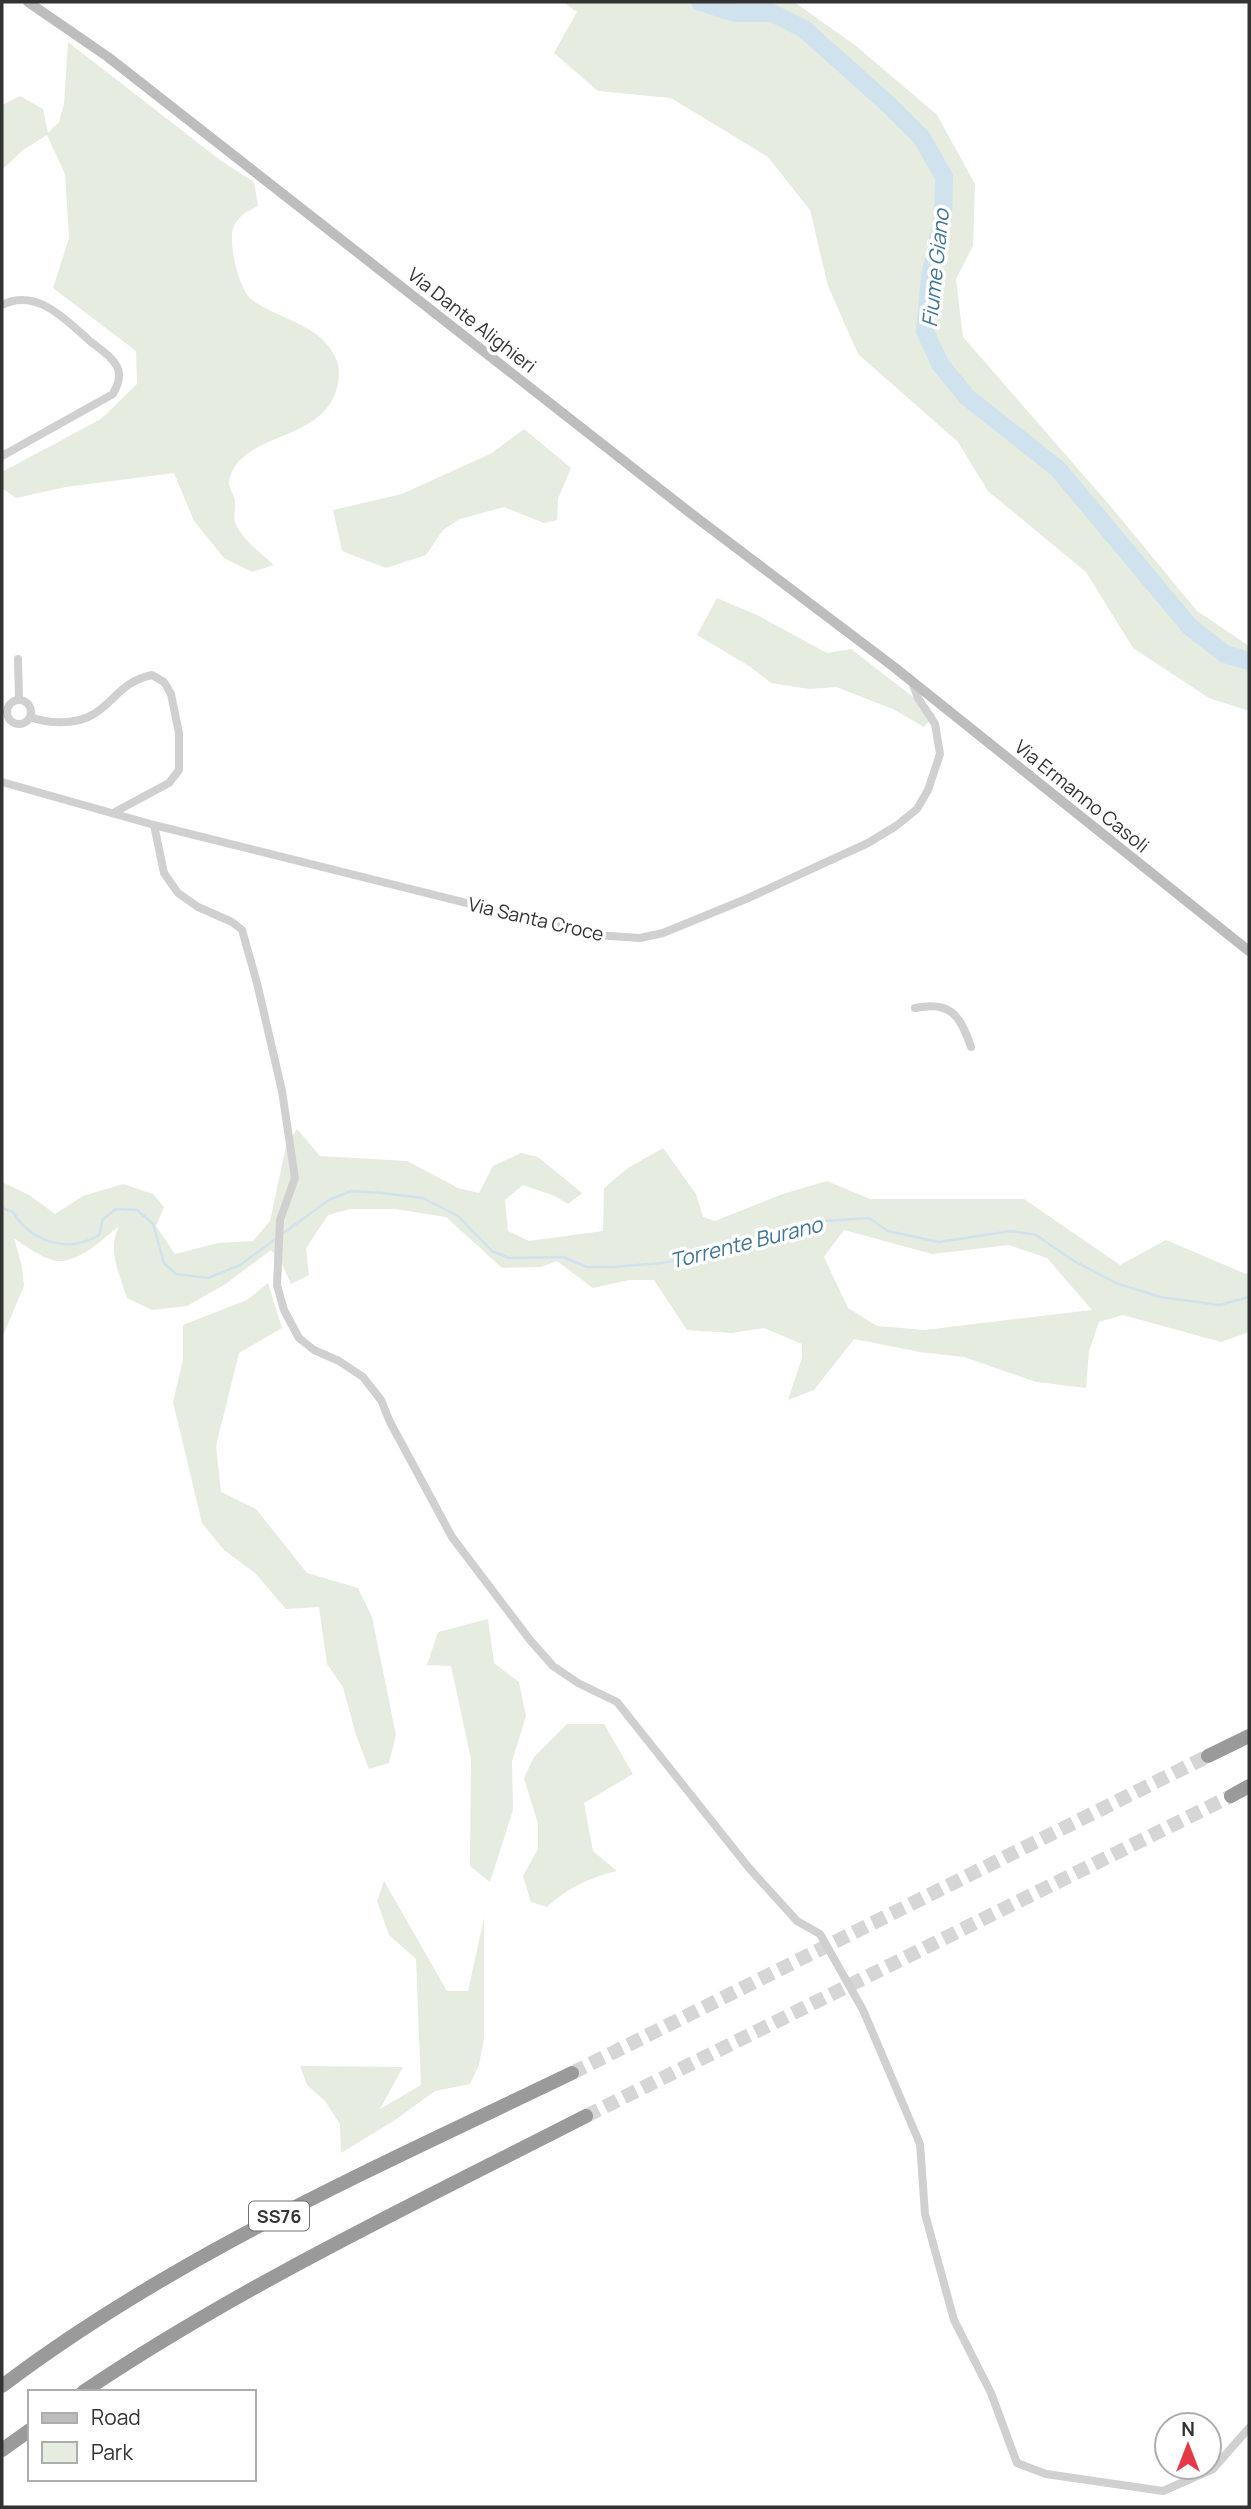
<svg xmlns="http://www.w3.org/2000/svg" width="1251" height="2509" font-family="Manrope,sans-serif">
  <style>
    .green { fill: #e6ecdf; fill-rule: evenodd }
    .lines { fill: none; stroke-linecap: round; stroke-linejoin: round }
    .stream { stroke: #cfe2ee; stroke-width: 2.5 }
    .river { stroke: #cfe2ee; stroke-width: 18 }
    .highway-tunnel { stroke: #d6d6d6; stroke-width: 14; stroke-dasharray: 14 7; stroke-linecap: butt }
    .street { stroke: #d0d0d0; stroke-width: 8 }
    .secondary { stroke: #bdbdbd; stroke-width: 10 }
    .highway { stroke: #9a9a9a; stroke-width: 14 }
    .labels { text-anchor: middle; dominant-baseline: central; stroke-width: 7; stroke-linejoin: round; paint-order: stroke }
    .shield { fill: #fff; stroke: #707070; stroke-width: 2 }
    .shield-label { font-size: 18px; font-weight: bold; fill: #333 }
    .street-label { font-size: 19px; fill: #333; stroke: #fff }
    .water-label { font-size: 21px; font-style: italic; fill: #3f7597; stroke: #fff }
  </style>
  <rect width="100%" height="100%" fill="#fff"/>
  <path class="green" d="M 563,2 L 794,2 L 855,45 L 937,115 L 975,184 L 973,246 L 956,279 L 963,337 L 1112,508 L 1197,611 L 1249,646 L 1249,711 L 1209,698 L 1133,648 L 1086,572 L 988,491 L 958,442 L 858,354 L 828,286 L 810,210 L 768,157 L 671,98 L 598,91 L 554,53 L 577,12 Z
    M 68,42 L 220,160 L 254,182 L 258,206 C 248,211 239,215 234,226 C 227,240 239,291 252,300 C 280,320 323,324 337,361 C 340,369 339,380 337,388 C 322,444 239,431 229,481 C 228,489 234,493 235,501 C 236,507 233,516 235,522 C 241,539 262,554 274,565 L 252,572 L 224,558 L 194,521 L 174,473 L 66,487 L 16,498 L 2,488 L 2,472 L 101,419 L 137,384 L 136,351 L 53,288 L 69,238 L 65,174 L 47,135 L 23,150 L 2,170 L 2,105 L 20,96 L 43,109 L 48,133 L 59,122 L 64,104 Z
    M 524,429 L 571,468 L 558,499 L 557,520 L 544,523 L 504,507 L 460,519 L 443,530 L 426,555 L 386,568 L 342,551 L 333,510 L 402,494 L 492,453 Z
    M 717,598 L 759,616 L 827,653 L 851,649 L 935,714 L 924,727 L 893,709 L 836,687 L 809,689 L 771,683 L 749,666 L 697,635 Z
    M 297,1129 L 320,1156 L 407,1161 L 458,1188 L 479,1193 L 493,1166 L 521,1153 L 538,1157 L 582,1193 L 568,1204 L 555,1196 L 523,1185 L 505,1200 L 508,1231 L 529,1241 L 603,1231 L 604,1188 L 628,1168 L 663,1148 L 696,1194 L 703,1217 L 715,1221 L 783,1194 L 827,1181 L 870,1199 L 1024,1199 L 1120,1265 L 1166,1240 L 1246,1274 L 1249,1272 L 1249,1332 L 1221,1342 L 1123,1315 L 1099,1322 L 1089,1351 L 1086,1388 L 1036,1382 L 964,1357 L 920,1352 L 854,1339 L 814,1390 L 788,1400 L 802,1358 L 802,1344 L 764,1328 L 731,1333 L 687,1330 L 654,1280 L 629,1280 L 593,1288 L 557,1261 L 541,1267 L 502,1268 L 446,1217 L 395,1209 L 350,1209 L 328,1215 L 306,1248 L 309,1275 L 291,1284 L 282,1264 L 271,1250 L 224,1285 L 187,1306 L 152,1310 L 127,1298 C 119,1272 107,1251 119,1226 C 103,1239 80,1262 58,1261 C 44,1260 24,1245 14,1238 L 22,1267 L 24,1286 L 2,1338 L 2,1182 L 29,1195 L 55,1214 L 83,1196 L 123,1184 L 153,1194 L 164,1207 L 156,1226 L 175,1254 L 218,1243 L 253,1241 L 270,1221 L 286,1146 ZM 844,1230 L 932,1254 L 1009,1245 L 1047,1258 L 1092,1310 L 924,1330 L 877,1326 L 848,1308 L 824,1257 Z
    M 268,1283 L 282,1328 L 239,1353 L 216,1446 L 221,1492 L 256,1509 L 307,1573 L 358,1588 L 372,1617 L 396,1735 L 389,1763 L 369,1769 L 356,1735 L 343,1687 L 327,1664 L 319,1607 L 286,1609 L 255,1573 L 224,1550 L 202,1523 L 173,1402 L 183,1360 L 183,1325 L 247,1300 Z
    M 488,1619 L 494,1663 L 519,1682 L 526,1716 L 512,1761 L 513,1810 L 490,1882 L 470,1866 L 471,1759 L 451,1666 L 427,1665 L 438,1632 Z
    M 567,1724 L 604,1724 L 633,1774 L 584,1803 L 593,1851 L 617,1871 C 589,1878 569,1887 547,1907 L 531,1902 L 523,1876 L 538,1849 L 538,1824 L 524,1778 L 534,1757 Z
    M 384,1881 L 447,1991 L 468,1991 L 484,1918 L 484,2038 L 479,2065 L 470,2084 L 435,2091 L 395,2120 L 341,2153 L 340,2124 L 325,2101 L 307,2085 L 300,2066 L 403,2067 L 380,2109 L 421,2085 L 416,1959 L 389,1935 L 377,1901 Z"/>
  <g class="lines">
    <path class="stream" d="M 2,1208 L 13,1212 C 31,1242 68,1254 99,1235 L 103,1219 L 116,1209 L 137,1210 L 153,1224 L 164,1263 L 176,1274 L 208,1278 L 240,1265 L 277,1238
      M 282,1234 L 329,1200 L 351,1191 L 381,1193 L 423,1198 L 458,1216 L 492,1251 L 509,1258 L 563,1257 L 587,1267 L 613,1267 L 662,1263 L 704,1255 L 762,1240 L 807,1222 L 869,1218 L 888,1231 L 939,1242 L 1011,1231 L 1036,1235 L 1074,1261 L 1116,1283 L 1160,1297 L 1219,1305 L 1249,1297"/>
    <path class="river" d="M 700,2 L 735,13 L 772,13 L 804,29 L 889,105 L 922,138 L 944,177 L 943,217 L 930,277 L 925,331 L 940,364 L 967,397 L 1058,469 L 1190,627 L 1225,654 L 1249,661"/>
    <path class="highway-tunnel" d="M 572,2073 L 1208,1756
      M 586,2116 L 1231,1796"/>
    <path class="street" d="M 2,305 C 37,287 67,321 91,342 C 100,349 114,358 118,369 C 121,378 117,386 113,394 L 2,456
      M 18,659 L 19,699
      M7 712a12 12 0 1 1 24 0a12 12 0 1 1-24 0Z
      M 30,717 C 49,724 76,725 94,714 C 117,699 121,682 152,675 L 164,682 L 171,694 L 179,733 L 179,770 L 169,783 L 113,813
      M 2,782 L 154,825 L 595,935 L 640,938 L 663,933 L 746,899 L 868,843 L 896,826 L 917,809 L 928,790 L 940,754 L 935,724 L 918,698 L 912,682
      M 154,825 L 164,873 L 178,893 L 198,907 L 232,922 L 242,930 L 257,983 L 282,1091 L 295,1178 L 280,1220 L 277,1285 L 284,1310 L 299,1338 L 314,1350 L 339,1361 L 363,1377 L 381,1400 L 390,1422 L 452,1537 L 530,1640 L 553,1666 L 578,1683 L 617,1702 L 749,1868 L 797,1921 L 820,1934 L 863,2010 L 920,2144 L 925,2214 L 954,2320 L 991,2393 L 1017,2463 L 1046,2474 L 1163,2491 L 1213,2469 L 1249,2428
      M 915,1008 C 951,1001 960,1015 971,1047"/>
    <path class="secondary" d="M 28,2 L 108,57 L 689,512 L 894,667 L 1249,951"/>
    <path class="highway" d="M 1208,1756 L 1249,1736
      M 1231,1796 L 1249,1786
      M 2,2386 C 175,2255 377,2167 572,2073
      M 83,2392 C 242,2285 416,2203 586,2116
      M 2,2450 L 30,2430"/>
  </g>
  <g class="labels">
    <rect class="shield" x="249" y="2201.5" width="60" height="29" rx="5"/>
    <g class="shield-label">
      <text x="279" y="2216">SS76</text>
    </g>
    <g class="street-label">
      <text transform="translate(472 320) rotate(38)">Via Dante Alighieri</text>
      <text transform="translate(1082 796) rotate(39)">Via Ermanno Casoli</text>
      <text transform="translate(536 919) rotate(13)">Via Santa Croce</text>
    </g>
    <g class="water-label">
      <text transform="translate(935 268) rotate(-84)">Fiume Giano</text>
      <text transform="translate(746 1242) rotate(-14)">Torrente Burano</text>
    </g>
  </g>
  <rect width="1251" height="2509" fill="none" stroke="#333333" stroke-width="7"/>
  <rect x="28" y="2390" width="228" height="91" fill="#ffffff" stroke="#adadad" stroke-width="2"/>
  <rect x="42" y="2413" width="35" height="10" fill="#bdbdbd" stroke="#adadad" stroke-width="2"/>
  <text x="91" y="2425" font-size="21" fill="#333333">Road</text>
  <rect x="42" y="2442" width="35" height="21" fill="#e6ecdf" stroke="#adadad" stroke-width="2"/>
  <text x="91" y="2460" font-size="21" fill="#333333">Park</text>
  <g transform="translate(1188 2446)"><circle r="33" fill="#ffffff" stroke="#adadad" stroke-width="2"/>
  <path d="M0-5L12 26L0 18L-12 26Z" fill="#e63946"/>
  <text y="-10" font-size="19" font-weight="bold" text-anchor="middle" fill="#333333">N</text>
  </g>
</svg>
